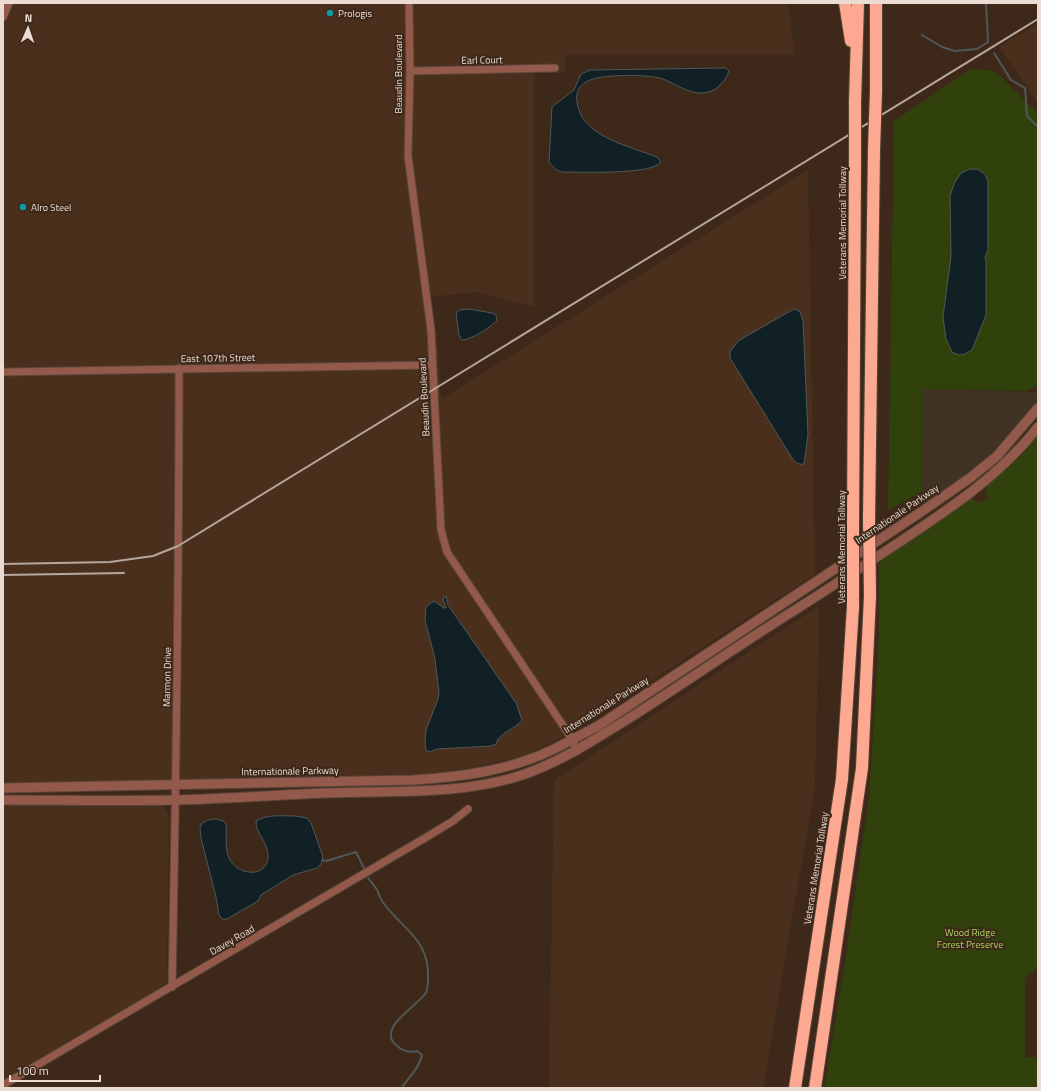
<svg xmlns="http://www.w3.org/2000/svg" width="1041" height="1091" font-family="'Titillium Web',sans-serif">
  <style>
    .commercial { fill: #403224 }
    .built { fill: #4a2f1c }
    .green { fill: #30410c }
    .water { fill: #102024; stroke: #515858 }
    .lines { fill: none; stroke-linecap: round; stroke-linejoin: round }
    .stream { stroke: #515858; stroke-width: 2 }
    .minor-casing { stroke: #594538; stroke-width: 9 }
    .tertiary-casing { stroke: #594538; stroke-width: 11 }
    .motorway-casing { stroke: #594538; stroke-width: 14 }
    .minor { stroke: #935a4b; stroke-width: 7 }
    .tertiary { stroke: #935a4b; stroke-width: 9 }
    .motorway { stroke: #fda891; stroke-width: 12 }
    .rail { stroke: #b6a69c; stroke-width: 2 }
    .motorway-bridge-casing { stroke: #594538; stroke-width: 14; stroke-linecap: butt }
    .motorway-bridge { stroke: #fda891; stroke-width: 12 }
    .culture-dot { fill: #0f9aa8; stroke: #3d281a; stroke-width: 1.5 }
    .labels { text-anchor: middle; dominant-baseline: central; stroke-width: 4; stroke-linejoin: round; paint-order: stroke }
    .poi-label { font-size: 10px; fill: #eadcd3; stroke: #3d281a; text-anchor: start }
    .street-label { font-size: 10px; fill: #eadcd3; stroke: #3d281a }
    .park-label { font-size: 10px; fill: #a9d261; stroke: #3d281a }
  </style>
  <rect width="100%" height="100%" fill="#3d281a"/>
  <path class="commercial" d="M 924,389 L 1038,392 L 1038,401 L 1003,444 L 961,480 L 927,503 L 922,491 Z"/>
  <path class="built" d="M 13,3 L 788,3 L 795,54 L 566,54 L 565,73 L 534,73 L 534,307 L 476,292 L 430,297 L 437,336 L 441,399 L 808,170 L 815,574 L 579,728 L 527,755 L 467,769 L 410,775 L 3,783 L 3,26 Z
    M 1038,23 L 1038,103 L 999,47 Z
    M 819,606 L 815,786 L 763,1088 L 549,1088 L 554,780 Z
    M 3,802 L 158,804 L 163,807 L 167,812 L 169,817 L 167,978 L 165,983 L 162,987 L 126,1008 L 3,1079 Z"/>
  <path class="green" d="M 971,69 L 996,71 L 1038,114 L 1038,385 L 1026,391 L 924,389 L 922,491 L 888,511 L 894,121 Z
    M 1038,435 L 1038,968 L 1025,979 L 1025,1057 L 1038,1057 L 1038,1088 L 824,1088 L 844,969 L 869,797 L 879,637 L 879,565 L 885,556 L 969,499 L 973,499 L 979,503 L 989,498 L 985,493 L 988,485 L 1004,471 L 1024,451 Z"/>
  <path class="water" d="M 723,68 L 726,68 L 729,71 C 725,83 715,92 703,93 C 687,94 674,82 660,78 C 644,75 629,75 614,76 C 592,77 569,82 579,110 C 588,138 632,147 657,157 L 661,162 C 653,175 579,172 562,172 C 556,170 553,168 549,162 L 552,107 L 574,90 L 581,74 L 590,70 Z
    M 970,169 L 977,169 L 985,174 L 988,181 L 988,250 L 985,257 L 986,261 L 986,315 L 972,350 L 965,354 L 959,355 L 952,352 L 946,339 L 943,317 L 951,256 L 950,196 L 954,184 L 961,173 Z
    M 469,309 L 492,313 L 496,315 L 497,320 C 491,327 471,340 462,340 L 459,335 L 456,313 L 460,310 Z
    M 795,309 L 800,312 L 803,320 L 808,435 L 804,464 C 798,465 796,462 792,458 L 730,358 L 730,352 L 738,341 L 792,310 Z
    M 446,596 L 448,605 L 516,703 L 522,720 C 515,730 499,732 496,744 L 491,746 L 437,749 L 429,752 L 426,750 L 425,742 L 426,730 L 438,699 L 439,693 L 435,659 L 425,620 L 426,607 L 434,601 L 444,608 L 446,608 L 446,606 L 443,600 L 444,598 Z
    M 295,816 L 307,818 L 311,823 L 323,857 L 321,864 L 317,868 L 293,875 L 261,895 L 258,901 L 227,919 L 222,919 L 219,915 L 216,897 L 201,838 L 200,828 L 202,823 L 208,820 L 216,819 L 223,821 L 226,824 C 227,836 224,849 230,860 C 238,875 265,878 268,859 C 270,843 255,834 256,821 C 266,814 283,816 295,816 Z"/>
  <g class="lines">
    <path class="stream" d="M 922,35 L 942,47 L 955,51 L 977,49 L 988,42 L 986,3
      M 994,53 L 1011,80 L 1025,88 L 1027,116 L 1038,127
      M 322,860 L 326,861 L 356,852 L 364,868
      M 368,878 C 371,882 375,886 377,890 C 379,894 380,898 382,901 C 403,931 430,938 428,980 C 428,984 427,991 425,994 C 417,1006 375,1029 397,1046 C 403,1051 410,1053 417,1051 L 422,1055 C 420,1068 408,1077 402,1088"/>
    <g class="minor-casing">
      <path id="minor" d="M 409,3 L 410,71 L 408,156 L 431,330 L 441,530 L 447,552 L 572,739 L 577,751
        M 3,17 L 9,3
        M 410,71 L 555,68
        M 3,372 L 432,365
        M 172,987 C 176,781 179,574 179,368
        M 3,1085 L 425,838 L 453,821 L 468,809"/>
    </g>
    <g class="tertiary-casing">
      <path id="tertiary" d="M 3,788 L 413,780 C 460,777 508,771 552,750 C 567,743 582,734 598,726 L 921,512 L 970,478 L 997,456 L 1038,408
        M 3,800 C 61,800 118,801 176,800 C 226,799 275,795 325,793 C 392,790 461,796 525,774 C 564,760 597,738 631,717 C 686,682 740,644 795,610 C 828,589 860,568 892,547 C 945,512 999,477 1038,427"/>
    </g>
    <g class="motorway-casing">
      <path id="motorway" d="M 845,3 L 851,41
        M 876,91 L 876,3
        M 855,102 L 858,3
        M 869,519 L 874,149
        M 853,529 L 855,157
        M 795,1088 L 842,779 L 853,607
        M 815,1088 L 862,768 L 870,596"/>
    </g>
    <use href="#minor" class="minor"/>
    <use href="#tertiary" class="tertiary"/>
    <use href="#motorway" class="motorway"/>
    <path class="rail" d="M 3,564 L 110,562 L 153,556 L 178,546 L 1038,19
      M 3,575 L 124,573"/>
    <g class="motorway-bridge-casing">
      <path id="motorway-bridge" d="M 874,149 L 876,91
        M 855,157 L 855,102
        M 869,519 L 870,596
        M 853,607 L 853,529"/>
    </g>
    <use href="#motorway-bridge" class="motorway-bridge"/>
  </g>
  <g class="culture-dot">
    <circle cx="330" cy="13" r="4"/>
    <circle cx="23" cy="207" r="4"/>
  </g>
  <g class="labels">
    <g class="poi-label">
      <text x="338" y="13">Prologis</text>
      <text x="31" y="207">Alro Steel</text>
    </g>
    <g class="street-label">
      <text transform="translate(482 60) rotate(-1)">Earl Court</text>
      <text transform="translate(398 74) rotate(-90)">Beaudin Boulevard</text>
      <text transform="translate(842 223) rotate(-90)">Veterans Memorial Tollway</text>
      <text transform="translate(218 358) rotate(-1)">East 107th Street</text>
      <text transform="translate(424 397) rotate(-93)">Beaudin Boulevard</text>
      <text transform="translate(897 514) rotate(-34)">Internationale Parkway</text>
      <text transform="translate(841 547) rotate(-90)">Veterans Memorial Tollway</text>
      <text transform="translate(167 677) rotate(-89)">Marmon Drive</text>
      <text transform="translate(606 705) rotate(-32)">Internationale Parkway</text>
      <text transform="translate(290 771) rotate(-1)">Internationale Parkway</text>
      <text transform="translate(816 868) rotate(-81)">Veterans Memorial Tollway</text>
      <text transform="translate(232 940) rotate(-30)">Davey Road</text>
    </g>
    <g class="park-label">
      <text x="970" y="932">Wood Ridge<tspan x="970" dy="12">Forest Preserve</tspan></text>
    </g>
  </g>
  <rect width="1041" height="1091" fill="none" stroke="#eadcd3" stroke-width="8"/>
  <g transform="translate(28 28) rotate(2)" stroke="#3d281a" stroke-width="3" paint-order="stroke">
  <path d="M0-3L7 15L0 10L-7 15Z" fill="#eadcd3"/>
  <text y="-6" font-size="11" font-weight="bold" text-anchor="middle" fill="#eadcd3">N</text>
  </g>
  <path d="M10 1075v6h90v-6" fill="none" stroke="#eadcd3" stroke-width="2"/>
  <text x="16" y="1075" font-size="12" fill="#eadcd3" stroke="#3d281a" stroke-width="3" paint-order="stroke">100 m</text>
</svg>
